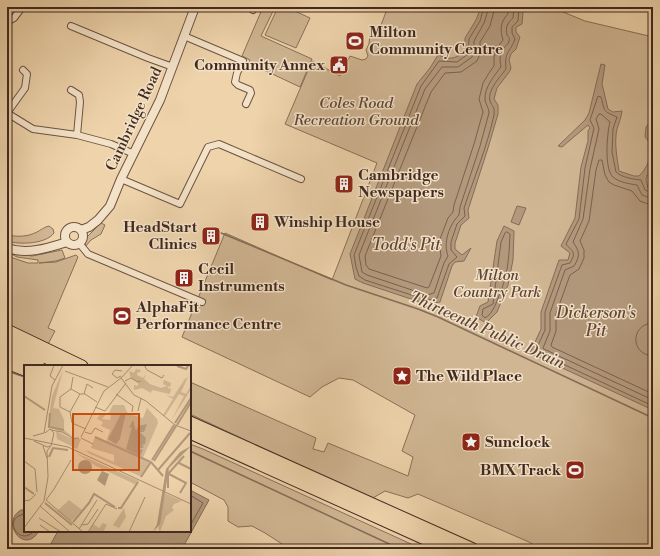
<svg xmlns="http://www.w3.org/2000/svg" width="660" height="556" font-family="'Libre Bodoni',serif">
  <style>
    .green { fill: #d0b693; stroke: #88705a }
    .water { fill: #b3997c; stroke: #856c57 }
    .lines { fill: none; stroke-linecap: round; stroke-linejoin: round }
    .shore { stroke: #7a614e; stroke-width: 1 }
    .stream { stroke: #856c57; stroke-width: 1.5 }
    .minor-casing { stroke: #6c5443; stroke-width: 8 }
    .tertiary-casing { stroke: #6c5443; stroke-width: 10 }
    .trunk-casing { stroke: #402920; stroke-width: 13 }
    .minor { stroke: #f4e2c8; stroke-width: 6 }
    .tertiary { stroke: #f4e2c8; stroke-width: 8 }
    .trunk { stroke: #eed3ab; stroke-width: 11 }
    .labels { text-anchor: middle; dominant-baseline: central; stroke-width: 3; stroke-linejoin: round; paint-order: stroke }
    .poi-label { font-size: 15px; font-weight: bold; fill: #402920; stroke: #f4e2c8; text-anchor: start }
    .park-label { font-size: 15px; font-style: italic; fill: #5d4537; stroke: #f4e2c8 }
    .street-label { font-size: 15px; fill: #402920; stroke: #f4e2c8 }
    .water-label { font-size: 16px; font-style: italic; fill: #5d4537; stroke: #f4e2c8 }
    .inset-river { fill: none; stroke: #b3997c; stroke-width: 2 }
    .inset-road { fill: none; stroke: #a88f73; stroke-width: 1 }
    .view { fill: #c64f10; fill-opacity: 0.15; stroke: #c64f10; stroke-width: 2 }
    .inset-edge { fill: none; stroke: #402920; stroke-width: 2 }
  </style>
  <rect width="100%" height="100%" fill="#eed3ab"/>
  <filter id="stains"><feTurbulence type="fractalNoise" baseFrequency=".005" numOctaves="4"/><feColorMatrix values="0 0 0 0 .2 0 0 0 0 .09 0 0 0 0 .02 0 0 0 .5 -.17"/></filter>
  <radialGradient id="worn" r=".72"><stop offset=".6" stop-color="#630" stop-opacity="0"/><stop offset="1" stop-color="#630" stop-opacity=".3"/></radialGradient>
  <path class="green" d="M 263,7 L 275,7 L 261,36 L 312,59 L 300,87 L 249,63 L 250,60 L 242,56 Z
    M 278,7 L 286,7 L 310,18 L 296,48 L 265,35 Z
    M 367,7 L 551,7 L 585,21 L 653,37 L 653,549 L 541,549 L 529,542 L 418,494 L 408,498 L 385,491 L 371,499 L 190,414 L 190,382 L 316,438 L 313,449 L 324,452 L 328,443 L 408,476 L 413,457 L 402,451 L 415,415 L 353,380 L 339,378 L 322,387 L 310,397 L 182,337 L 225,233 L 332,280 L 377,163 L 285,124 L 312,61 L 340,76 L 350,56 L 362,60 L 366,59 L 368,56 L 366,50 L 369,44 L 370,34 L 373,32 L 378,33 L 386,12 Z
    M 101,223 L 105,225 L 101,234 L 91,240 L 85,247 L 85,239 Z
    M 49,226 L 53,229 L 54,233 C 46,244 20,245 7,241 L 7,235 C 18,237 27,237 37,232 C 41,230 44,227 49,226 Z
    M 62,250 L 65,258 L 56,261 L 39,263 L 56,262 L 76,255 L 78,257 L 48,328 L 55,331 L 47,346 L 7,325 L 7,256 L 28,263 L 38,263 L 38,260 L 17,257 L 7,252 L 32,256 Z
    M 190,444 L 203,449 L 422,549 L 290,549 L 265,533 L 252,526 L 238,527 L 228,521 L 228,507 L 224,500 L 190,482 Z"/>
  <path class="water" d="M 481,7 L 522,7 L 523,12 L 522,24 L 516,27 L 516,32 L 520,37 L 516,49 L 511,54 L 509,60 L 511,68 L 510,71 L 497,88 L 494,99 L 498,105 L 498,114 L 488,148 L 468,210 L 469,218 L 461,225 L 455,243 L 455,249 L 462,255 L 471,248 L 464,261 L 455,262 L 452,266 L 440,302 L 426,304 L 363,283 L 355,279 L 350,254 L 417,84 L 430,68 L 438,55 C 450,60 454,59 465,52 L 465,38 L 476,20 Z
    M 601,64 L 605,65 L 602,84 L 608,109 L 613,112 L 622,111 C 621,118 619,123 617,129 C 614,143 617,157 619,171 L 634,176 L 639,176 C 646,170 653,155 651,145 C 650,143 647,139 645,137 L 646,127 L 653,119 L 653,176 L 647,175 L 646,180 L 648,188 L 653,190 L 653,336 L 650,340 L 653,342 L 653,410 L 530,353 L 541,329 L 541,312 L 559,260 L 568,260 L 570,253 L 561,246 L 575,218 L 581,167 L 588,141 L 588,131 L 590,128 L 588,125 L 562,147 L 558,146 L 585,120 L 589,113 Z
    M 517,206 L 526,208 L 519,225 L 511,222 Z
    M 504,226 L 514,231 L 513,260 L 508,285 L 497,312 L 486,323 L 476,317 L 480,306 L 488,302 L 497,241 Z
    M 190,490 L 209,500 L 182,549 L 48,549 L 58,531 L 190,531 Z
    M 21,510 L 25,510 L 25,531 L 39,531 C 24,556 0,522 21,510 Z"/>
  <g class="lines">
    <path class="shore" d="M 484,7 L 480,21 L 469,39 L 468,54 L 457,62 L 439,61 L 421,86 L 354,255 L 356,267 L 359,276 L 365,280 L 427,300 L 437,298 L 449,264 L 457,257 L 451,250 L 451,242 L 457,224 L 465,216 L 464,208 C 474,178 487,147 494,115 C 495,106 492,107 490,101 C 487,90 501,76 506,69 C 504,51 510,53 515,39 L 512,33 L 512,27 L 518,21 L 519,7
      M 489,7 L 484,23 L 474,41 L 474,53 L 472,57 L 458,67 L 442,67 L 425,89 L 359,255 L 362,272 L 367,275 L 427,295 L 434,293 L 444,263 L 448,256 C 443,243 449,225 459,215 L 460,207 L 480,146 L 489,113 C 489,108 486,105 485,100 C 484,88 494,76 501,67 C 500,61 499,54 503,49 C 505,46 508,45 509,41 C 510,37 509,38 507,35 C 505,27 508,22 513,18 L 514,7
      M 495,7 L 490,26 L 480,42 L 480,54 L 477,61 L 461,72 L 445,73 L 431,92 L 365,256 L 366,265 L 369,269 L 427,288 L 429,287 L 441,256 L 440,249 L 440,239 L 448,218 L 453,212 L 454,205 L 474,144 L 483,112 L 479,99 L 483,83 L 489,73 L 494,66 L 494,58 L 496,49 L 503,40 C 500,30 500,22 508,14 L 507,7
      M 653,194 L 645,190 L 641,180 C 633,179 623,178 616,172 L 612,152 L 613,129 L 617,117 C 603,111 605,112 601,97 L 598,96 L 590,120 L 594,128 L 585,168 L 579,219 L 566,244 C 572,252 577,251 570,263 L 562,265 L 545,312 L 545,330 L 536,350 L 537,352 L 653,406
      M 653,199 L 642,195 L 637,185 C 630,184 618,182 613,177 C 604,169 607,133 610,122 L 601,114 L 599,114 L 596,119 L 599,129 L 590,169 L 583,219 L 573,242 C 579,251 581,255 574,266 L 565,270 L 550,313 L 550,331 L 543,348 L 544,349 L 653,400
      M 653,205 L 648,204 L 640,201 L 632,191 L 614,185 L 609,182 L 605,175 L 602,160 L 599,160 L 596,170 L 589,221 L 580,241 L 584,250 L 584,258 L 579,269 L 570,275 L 556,314 L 556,331 L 551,345 L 552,347 L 653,394
      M 507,232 L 510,234 C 509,258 508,277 498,298 C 495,306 492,314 485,318 L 482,315 L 483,309 L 493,304 L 501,242 L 505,233 Z
      M 653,323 C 630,324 630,355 653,356
      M 190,495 L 203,503 L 190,526
      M 25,514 C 1,517 19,548 34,531"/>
    <path class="stream" d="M 221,233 L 346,285 L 418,309 L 438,317 L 653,418
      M 7,371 L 25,377
      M 190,451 L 400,549"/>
    <g class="minor-casing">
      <path id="minor" d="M 249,7 L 253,10
        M 7,22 L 14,18 L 20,10
        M 71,26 L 148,58 L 173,67
        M 184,36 L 243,61 L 237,73 L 235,82 L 238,85 L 250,90 L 251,93 L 246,104
        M 71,90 L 79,95 L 80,102 L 77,135
        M 7,113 L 33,129 L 77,135 L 111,144 L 134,154
        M 7,113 L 25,88 L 27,74 L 23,70
        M 121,179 L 180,204 L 208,147 L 219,144 L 301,179
        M 79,243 L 88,254 L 202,302"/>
    </g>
    <g class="tertiary-casing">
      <path id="tertiary" d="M65 236a9 9 0 1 1 18 0a9 9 0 1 1-18 0Z
        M 81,230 L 89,227 L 98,220 L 110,206 L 121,179 L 160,100 L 195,7
        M 7,248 C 27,255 48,248 67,242"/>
    </g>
    <g class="trunk-casing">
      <path id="trunk" d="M 7,330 L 82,366
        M 7,341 L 65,366
        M 7,352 L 39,366
        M 7,363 L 25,370
        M 190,422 L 473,549
        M 190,433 L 447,549"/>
    </g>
    <use href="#minor" class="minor"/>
    <use href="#tertiary" class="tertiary"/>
    <use href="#trunk" class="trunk"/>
  </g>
  <defs>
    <g id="stadium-square" transform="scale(1)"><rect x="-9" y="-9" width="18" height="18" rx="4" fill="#8f2418" stroke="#f4e2c8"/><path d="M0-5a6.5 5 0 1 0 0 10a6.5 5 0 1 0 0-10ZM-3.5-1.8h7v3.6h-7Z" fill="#fff"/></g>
    <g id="civic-square" transform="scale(1)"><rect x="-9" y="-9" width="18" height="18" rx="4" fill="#8f2418" stroke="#f4e2c8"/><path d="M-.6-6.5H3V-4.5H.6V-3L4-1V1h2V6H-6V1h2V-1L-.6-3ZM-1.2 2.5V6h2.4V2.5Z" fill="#fff"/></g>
    <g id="building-square" transform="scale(1)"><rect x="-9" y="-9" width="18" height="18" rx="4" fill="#8f2418" stroke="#f4e2c8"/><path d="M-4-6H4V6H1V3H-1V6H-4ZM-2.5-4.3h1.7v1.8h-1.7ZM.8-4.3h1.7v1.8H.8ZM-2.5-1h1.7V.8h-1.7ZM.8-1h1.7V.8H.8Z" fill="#fff"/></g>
    <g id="sight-square" transform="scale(1)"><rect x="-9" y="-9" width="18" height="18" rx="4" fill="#8f2418" stroke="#f4e2c8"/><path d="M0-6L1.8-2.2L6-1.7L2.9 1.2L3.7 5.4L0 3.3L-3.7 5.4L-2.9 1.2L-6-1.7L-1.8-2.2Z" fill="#fff"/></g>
  </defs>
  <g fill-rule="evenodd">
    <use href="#stadium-square" x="355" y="41"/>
    <use href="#civic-square" x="339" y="65"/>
    <use href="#building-square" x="344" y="184"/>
    <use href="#building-square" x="260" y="222"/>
    <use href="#building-square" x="211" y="236"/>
    <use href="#building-square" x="184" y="278"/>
    <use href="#stadium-square" x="122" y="316"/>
    <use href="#sight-square" x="402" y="376"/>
    <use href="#sight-square" x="471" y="442"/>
    <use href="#stadium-square" x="575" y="470"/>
  </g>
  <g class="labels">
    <g class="poi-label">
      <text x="369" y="32">Milton<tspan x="369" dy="17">Community Centre</tspan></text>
      <text x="325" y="65" text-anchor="end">Community Annex</text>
      <text x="358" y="175">Cambridge<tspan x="358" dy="17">Newspapers</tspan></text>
      <text x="274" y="222">Winship House</text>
      <text x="197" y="227" text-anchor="end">HeadStart<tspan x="197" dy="17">Clinics</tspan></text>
      <text x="198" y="269">Cecil<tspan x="198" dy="17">Instruments</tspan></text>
      <text x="136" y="307">AlphaFit<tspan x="136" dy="17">Performance Centre</tspan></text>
      <text x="416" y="376">The Wild Place</text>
      <text x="485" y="442">Sunclock</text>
      <text x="561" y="470" text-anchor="end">BMX Track</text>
    </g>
    <g class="park-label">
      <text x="356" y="103">Coles Road<tspan x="356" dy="17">Recreation Ground</tspan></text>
      <text x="497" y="275">Milton<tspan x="497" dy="17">Country Park</tspan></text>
    </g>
    <g class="street-label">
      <text transform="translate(134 119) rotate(-65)">Cambridge Road</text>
    </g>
    <g class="water-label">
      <text x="406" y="245">Todd's Pit</text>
      <text x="596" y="313">Dickerson's<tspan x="596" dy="18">Pit</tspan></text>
      <text transform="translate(487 330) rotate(24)">Thirteenth Public Drain</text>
    </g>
  </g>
  <g transform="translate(24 365)">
    <rect width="167" height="167" fill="#eed3ab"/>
    <path d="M 112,4 L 117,5 L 115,8 L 113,7 L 113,10 L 119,13 L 122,9 L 120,14 L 126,19 L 137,23 L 143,21 L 139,19 L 140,15 L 147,18 L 146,22 L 143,21 L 145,24 L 147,23 L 146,29 L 128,25 L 127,28 L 118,23 L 110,25 L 110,20 L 113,21 L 115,19 L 107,13 L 105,6 L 110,8 ZM 39,5 L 29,43 L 35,44 L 40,55 L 40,65 L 49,72 L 54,72 L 51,73 L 24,61 L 28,31 ZM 164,12 L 157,27 L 162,29 L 167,21 L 167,24 L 147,56 L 160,31 L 155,29 L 141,51 L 139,50 L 149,34 L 142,30 L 149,32 L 161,14 ZM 89,40 L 100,40 L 104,49 L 119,53 L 123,43 L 133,54 L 134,58 L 119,93 L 127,97 L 118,112 L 55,84 L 65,88 L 62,85 L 90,97 L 90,90 L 67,83 L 71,72 L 82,77 L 86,65 L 77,61 L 79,57 L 73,54 L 77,48 L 81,50 L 78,54 L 86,55 L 87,50 L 84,49 ZM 32,66 L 46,73 L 57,74 L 53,84 L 33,74 ZM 52,88 L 115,116 L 112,120 L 102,115 L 72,101 ZM 141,128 L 158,136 L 150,139 L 148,143 L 150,145 L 142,151 L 136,167 L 134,163 ZM 45,135 L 58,145 L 47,156 L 33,146 ZM 100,143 L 102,152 L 95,163 L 89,160 ZM 79,158 L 83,160 L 79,167 L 65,167 L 69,159 L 75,163 Z" fill="#d0b693"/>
    <path d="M 97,49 L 101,49 L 101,52 L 96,74 L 92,79 L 84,74 ZM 109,55 L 112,66 L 114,61 L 123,59 L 120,67 L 116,67 L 122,73 L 121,79 L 118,80 L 120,81 L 118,82 L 120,83 L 114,83 L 119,85 L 116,91 L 102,84 L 108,62 L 105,63 ZM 167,81 L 145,103 L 136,159 L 129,167 L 133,159 L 142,104 L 156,87 ZM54 102a7 7 0 1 1 14 0a7 7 0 1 1-14 0ZM 78,106 L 85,109 L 81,121 L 73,115 Z" fill="#b3997c"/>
    <path class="inset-river" d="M 153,1 L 162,4 L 164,1M 0,31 L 21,45M 26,48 L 25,62 L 40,65M 151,58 L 167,33M 153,60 L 167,37M 71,72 L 127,97 L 139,111M 25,92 L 29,83 L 44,85M 128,95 L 150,60M 130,96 L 152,61M 155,98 L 167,104M 134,105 L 166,68M 145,109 L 162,118 L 156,128M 117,112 L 127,97M 0,122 L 10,129M 144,123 L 144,109 L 160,91M 21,138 L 48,160M 94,143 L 97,143 L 114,117M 49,157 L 65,138 L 70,129 L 91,142"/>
    <path class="inset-road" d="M 30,0 L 26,11 L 31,15M 120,0 L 123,5 L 138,13 L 140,10M 41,6 L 84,22M 97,11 L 93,13 L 88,9 L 91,5 L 98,6M 97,13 L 110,30 L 122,36 L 151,60 L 167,66M 101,16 L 107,13 L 114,17 L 117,16M 47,24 L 49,12M 60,29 L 63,19 L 69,23M 92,29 L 109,41 L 108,47M 71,42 L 81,46 L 102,18M 114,46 L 117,33M 46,47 L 36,42 L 36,32 L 47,24 L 56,29M 62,64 L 48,58 L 46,47 L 56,29 L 61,29 L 73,37M 27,65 L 38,67 L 50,74 L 55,73M 61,67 L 67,69 L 71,63 L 79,67M 9,71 L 20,68 L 28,21 L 39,0M 57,72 L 80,26 L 97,13 L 109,0M 0,73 L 44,82 L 167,139M 57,73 L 69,79M 10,76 L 23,82 L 27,81 L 30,68 L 26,64 L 21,68M 19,81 L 23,93M 0,96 L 11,104 L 13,127M 30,124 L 22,135 L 59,167M 30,124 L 47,95M 0,136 L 6,135 L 12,129M 16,141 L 46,167M 15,153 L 37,167M 16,160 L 26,167M 58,160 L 64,159 L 74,144M 0,163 L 20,136 L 24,112 L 23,86 L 26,82M 55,164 L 73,135M 64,167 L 82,139 L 93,144M 105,167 L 121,132"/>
    <path class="view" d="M 49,49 L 115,49 L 115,105 L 49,105 Z"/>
    <rect width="167" height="167" class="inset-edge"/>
  </g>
  <rect width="660" height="556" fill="none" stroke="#eed3ab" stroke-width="24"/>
  <rect x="8" y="8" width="644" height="540" fill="none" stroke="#402920" stroke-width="2"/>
  <rect x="12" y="12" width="636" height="532" fill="none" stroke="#402920"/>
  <rect width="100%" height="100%" filter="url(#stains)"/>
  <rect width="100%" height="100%" fill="url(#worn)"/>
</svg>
